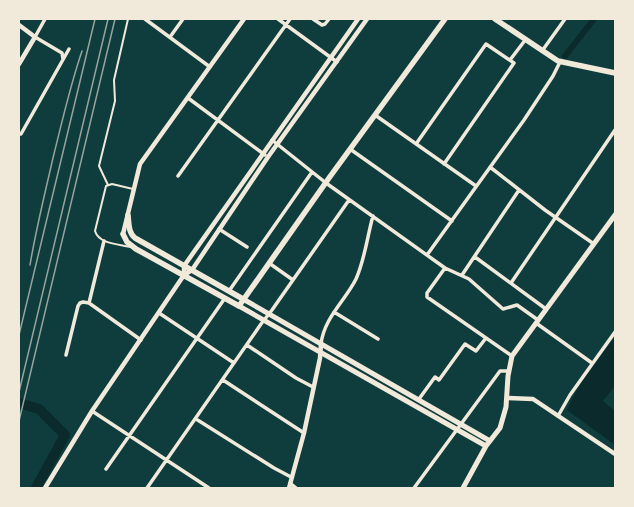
<svg xmlns="http://www.w3.org/2000/svg" width="634" height="507" font-family="Jost,sans-serif">
  <style>
    .water { fill: #0a2a2b }
    .lines { fill: none; stroke-linecap: round; stroke-linejoin: round }
    .canal { stroke: #0a2a2b; stroke-width: 6 }
    .river { stroke: #0a2a2b; stroke-width: 10 }
    .service { stroke: #f1e9da; stroke-width: 2 }
    .minor { stroke: #f1e9da; stroke-width: 3.5 }
    .tertiary { stroke: #f1e9da; stroke-width: 4.5 }
    .secondary { stroke: #f1e9da; stroke-width: 5 }
    .primary { stroke: #f1e9da; stroke-width: 5.5 }
    .rail { stroke: #97a49c; stroke-width: 1.5 }
  </style>
  <rect width="100%" height="100%" fill="#0f3d3e"/>
  <path class="water" d="M 615,337 L 615,386 L 603,401 L 615,411 L 615,445 L 567,410 C 578,383 598,360 615,337 Z"/>
  <g class="lines">
    <path class="canal" d="M 565,56 L 594,19"/>
    <path class="river" d="M 19,403 L 39,409 L 65,435 L 36,488"/>
    <path class="service" d="M 108,185 L 99,166 L 115,101 L 114,80 L 128,19
      M 131,247 C 118,244 99,244 95,231 L 106,186 L 112,184 L 133,189"/>
    <path class="minor" d="M 45,19 L 35,37 L 62,53 L 63,59
      M 145,19 L 210,67
      M 278,19 L 337,62
      M 313,19 L 322,25 L 325,24 L 329,19
      M 170,37 L 183,19
      M 542,51 L 565,19
      M 510,60 L 526,39
      M 188,98 L 265,155
      M 375,115 L 476,186
      M 19,134 L 21,134 L 69,49
      M 272,140 L 326,183 L 445,268 L 469,279 L 503,309 L 517,305 L 538,320
      M 416,144 L 486,44 L 514,63 L 444,164
      M 350,149 L 452,221
      M 490,167 L 545,210 L 594,244
      M 178,176 L 290,19
      M 219,229 L 247,247
      M 427,255 L 524,120 L 553,76 L 560,62
      M 475,257 L 546,309
      M 269,263 L 293,280
      M 445,268 L 427,293 L 427,297 L 512,356
      M 462,275 L 519,190
      M 511,283 L 615,130
      M 229,291 L 312,172
      M 89,303 L 104,241
      M 334,312 L 378,339
      M 159,313 L 234,363
      M 536,323 L 592,363
      M 321,344 C 324,318 345,301 356,279 C 365,259 367,237 373,216
      M 247,345 L 296,378 L 313,387
      M 66,355 L 78,306 L 80,303 L 83,302 L 89,303 L 141,340
      M 223,380 L 304,433
      M 419,399 L 435,377 L 439,380 L 465,344 L 476,351 L 486,338
      M 92,411 L 209,488
      M 558,416 L 570,395 L 615,332
      M 196,419 L 274,468 L 291,477
      M 106,469 L 225,298
      M 290,483 L 296,488
      M 147,488 L 261,324 L 272,310 L 349,200
      M 414,488 L 500,371 L 509,371"/>
    <path class="tertiary" d="M 19,25 L 35,37 L 19,64
      M 123,234 L 140,164 L 244,19
      M 184,275 L 184,266 L 358,19
      M 507,398 L 533,399 L 536,401 L 615,454
      M 45,488 L 92,411 L 184,275 L 192,270 L 268,157 L 367,19
      M 289,488 L 304,433 L 320,358 L 321,344"/>
    <path class="secondary" d="M 243,299 L 490,441
      M 239,306 L 486,446
      M 463,488 L 486,446 L 500,428 L 506,407 L 508,376 L 512,356 L 615,215"/>
    <path class="primary" d="M 495,19 L 558,61 L 615,73
      M 128,215 C 129,223 128,232 135,238 L 243,299
      M 123,234 L 127,242 L 136,249 L 239,306 L 329,178 L 445,19"/>
    <path class="rail" d="M 30,265 C 36,229 45,193 53,158 C 62,122 70,86 82,51
      M 19,335 L 95,19
      M 19,392 L 108,19
      M 19,421 L 115,19"/>
  </g>
  <rect width="634" height="507" fill="none" stroke="#f1e9da" stroke-width="40"/>
</svg>
